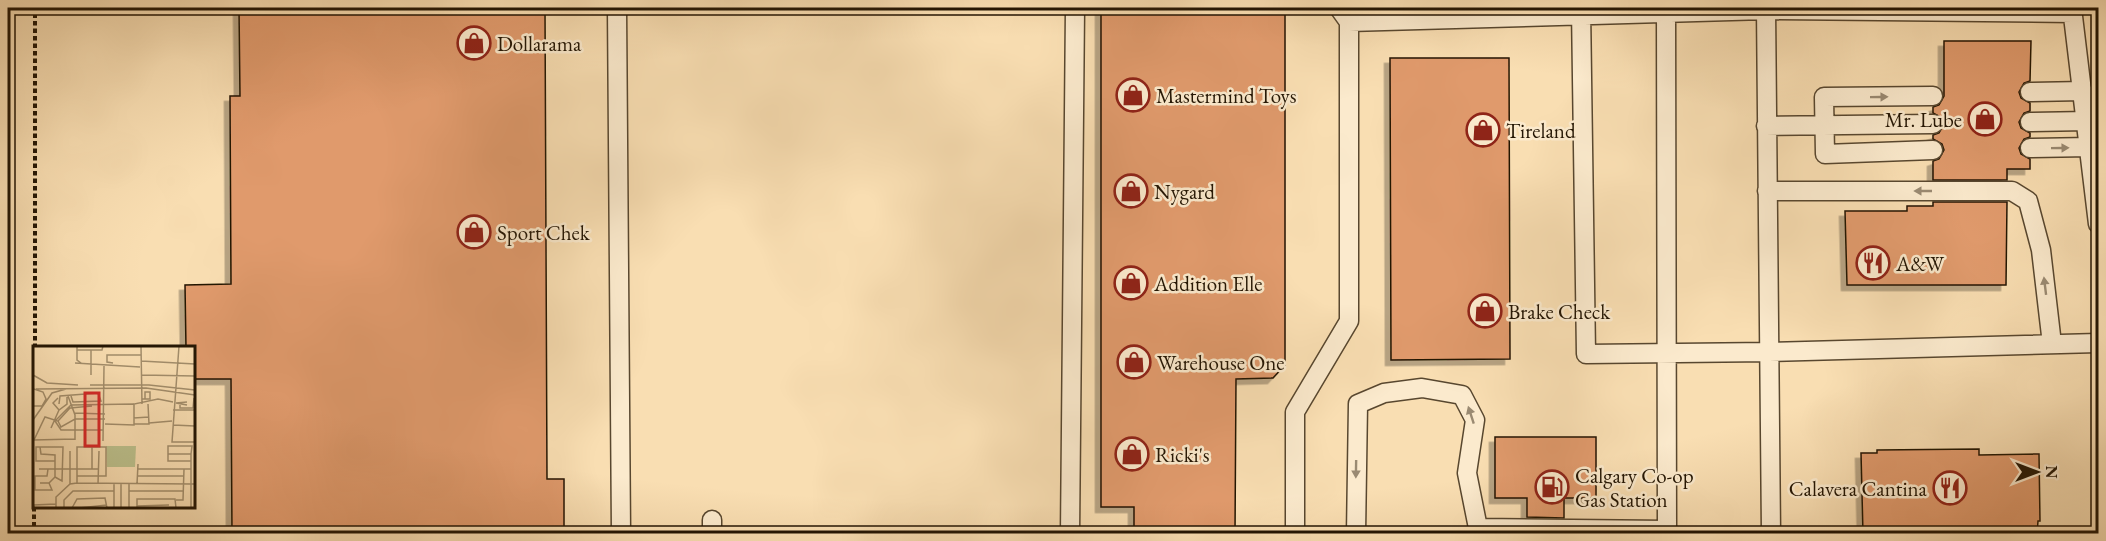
<svg xmlns="http://www.w3.org/2000/svg" width="2106" height="541" font-family="'EB Garamond',serif">
  <style>
    .building { fill: #e09a6c; stroke: #231503; stroke-width: 1.5; filter: url(#shadow) }
    .lines { fill: none; stroke-linecap: round; stroke-linejoin: round }
    .lane-casing { stroke: #58472f; stroke-width: 21 }
    .path { stroke: #231503; stroke-width: 4; stroke-dasharray: 4.5 3; stroke-linecap: butt }
    .lane { stroke: #fbeacd; stroke-width: 18 }
    .oneway { fill: #9a8a72 }
    .labels { text-anchor: middle; dominant-baseline: central; stroke-width: 5; stroke-linejoin: round; paint-order: stroke }
    .poi-label { font-size: 21px; fill: #231503; stroke: #fbeacd; text-anchor: start }
    .inset-road { fill: none; stroke: #a38e6c; stroke-width: 1.5 }
    .view { fill: #d62828; fill-opacity: 0.15; stroke: #d62828; stroke-width: 3 }
    .inset-edge { fill: none; stroke: #231503; stroke-width: 3 }
  </style>
  <defs>
    <filter id="shadow"><feDropShadow dx="-5.5" dy="5.5" stdDeviation="0" flood-color="#0004"/></filter>
  </defs>
  <rect width="100%" height="100%" fill="#f9deb2"/>
  <filter id="stains"><feTurbulence type="fractalNoise" baseFrequency=".00333" numOctaves="4"/><feColorMatrix values="0 0 0 0 .2 0 0 0 0 .09 0 0 0 0 .02 0 0 0 .5 -.17"/></filter>
  <radialGradient id="worn" r=".72"><stop offset=".6" stop-color="#630" stop-opacity="0"/><stop offset="1" stop-color="#630" stop-opacity=".3"/></radialGradient>
  <path class="building" d="M 239,8 L 545,8 L 547,479 L 564,479 L 564,534 L 232,534 L 231,379 L 194,379 L 194,348 L 186,348 L 185,285 L 231,284 L 230,96 L 240,96 Z
    M 1101,8 L 1285,8 L 1285,365 L 1273,378 L 1236,379 L 1235,534 L 1134,534 L 1134,507 L 1101,507 Z
    M 1944,41 L 2031,41 L 2030,81 L 2024,83 L 2019,92 L 2021,98 L 2030,103 L 2030,111 L 2024,113 L 2019,122 L 2021,128 L 2030,133 L 2030,137 L 2024,139 L 2019,148 L 2021,154 L 2030,159 L 2030,169 L 2007,169 L 2007,180 L 1933,180 L 1933,161 L 1939,159 L 1944,150 L 1942,144 L 1933,139 L 1933,135 L 1939,133 L 1944,124 L 1942,118 L 1933,113 L 1933,107 L 1939,105 L 1944,96 Z
    M 1390,58 L 1509,58 L 1510,359 L 1391,360 Z
    M 1933,202 L 2007,202 L 2006,285 L 1847,285 L 1845,211 L 1907,211 L 1907,206 L 1933,206 Z
    M 1495,437 L 1596,437 L 1596,498 L 1564,498 L 1564,518 L 1527,517 L 1527,498 L 1495,498 Z
    M 1979,449 L 1979,455 L 2039,454 L 2040,521 L 2038,521 L 2037,534 L 1863,534 L 1861,453 L 1877,453 L 1877,450 Z"/>
  <g class="lines">
    <g class="lane-casing">
      <path id="lane" d="M 617,8 L 621,534
        M 1581,8 L 1586,354 L 1769,352 L 2098,343
        M 1666,8 L 1667,534
        M 1766,8 L 1771,534
        M 2072,8 L 2098,224
        M 1349,22 L 1766,10 L 2073,13
        M 2030,92 L 2083,91
        M 1933,96 L 1824,97 L 1825,154 L 1933,150
        M 2030,122 L 2087,121
        M 1766,126 L 1933,124
        M 2030,148 L 2090,147
        M 1767,191 L 2012,191 L 2028,201 L 2041,250 L 2052,344
        M 712,534 L 712,520
        M 1070,534 L 1075,8
        M 1295,534 L 1295,412 L 1349,321 L 1349,22 L 1339,8
        M 1356,534 L 1358,404 L 1384,393 L 1422,388 L 1462,395 L 1475,420 L 1467,473 L 1478,528
        M 1478,534 L 1478,528 L 1667,530"/>
    </g>
    <path class="path" d="M 35,348 L 35,8
      M 34,534 L 34,431"/>
    <use href="#lane" class="lane"/>
  </g>
  <defs><path id="oneway-solid" d="M-6-.8H1V-3.2L6.5 0L1 3.2V.8H-6Z" transform="scale(1.5)"/></defs>
  <g class="oneway">
    <use href="#oneway-solid" transform="translate(1879 97) rotate(-1)"/>
    <use href="#oneway-solid" transform="translate(2060 148) rotate(-1)"/>
    <use href="#oneway-solid" transform="translate(1923 191) rotate(-180)"/>
    <use href="#oneway-solid" transform="translate(2045 286) rotate(-97)"/>
    <use href="#oneway-solid" transform="translate(1471 415) rotate(-108)"/>
    <use href="#oneway-solid" transform="translate(1356 469) rotate(91)"/>
  </g>
  <defs>
    <g id="shop-ring" transform="scale(1.725)"><circle r="9.5" fill="#fbeacd" stroke="#8f2418" stroke-width="1.5"/><path d="M-5-2.5h2.3a2.7 3.5 0 0 1 5.4 0H5L5.5 6h-11ZM-1.5-2.5h3a1.5 2.3 0 0 0-3 0Z" fill="#8f2418"/></g>
    <g id="restaurant-ring" transform="scale(1.725)"><circle r="9.5" fill="#fbeacd" stroke="#8f2418" stroke-width="1.5"/><path d="M-5-6h1v4h1v-4h1v4h1v-4h1v5L-1.5 .5V6h-2V.5L-5-1ZM5-6V6H3V1.5H1.5Q1.5-4 5-6Z" fill="#8f2418"/></g>
    <g id="fuel-ring" transform="scale(1.725)"><circle r="9.5" fill="#fbeacd" stroke="#8f2418" stroke-width="1.5"/><path d="M-5.5-6h7V0h2V4h1.3V-2.5L3-4.5l.8-.8L6-3V5H2.5V1h-1V6h-7ZM-4.2-4.7v3.2H.2V-4.7Z" fill="#8f2418"/></g>
  </defs>
  <g fill-rule="evenodd">
    <use href="#shop-ring" x="474" y="43"/>
    <use href="#shop-ring" x="1133" y="95"/>
    <use href="#shop-ring" x="1985" y="119"/>
    <use href="#shop-ring" x="1483" y="130"/>
    <use href="#shop-ring" x="1131" y="191"/>
    <use href="#shop-ring" x="474" y="232"/>
    <use href="#restaurant-ring" x="1873" y="263"/>
    <use href="#shop-ring" x="1131" y="283"/>
    <use href="#shop-ring" x="1485" y="311"/>
    <use href="#shop-ring" x="1134" y="362"/>
    <use href="#shop-ring" x="1132" y="454"/>
    <use href="#fuel-ring" x="1552" y="487"/>
    <use href="#restaurant-ring" x="1950" y="488"/>
  </g>
  <g class="labels">
    <g class="poi-label">
      <text x="497" y="43">Dollarama</text>
      <text x="1156" y="95">Mastermind Toys</text>
      <text x="1962" y="119" text-anchor="end">Mr. Lube</text>
      <text x="1506" y="130">Tireland</text>
      <text x="1154" y="191">Nygard</text>
      <text x="497" y="232">Sport Chek</text>
      <text x="1896" y="263">A&amp;W</text>
      <text x="1154" y="283">Addition Elle</text>
      <text x="1508" y="311">Brake Check</text>
      <text x="1157" y="362">Warehouse One</text>
      <text x="1155" y="454">Ricki's</text>
      <text x="1575" y="475">Calgary Co-op<tspan x="1575" dy="24">Gas Station</tspan></text>
      <text x="1927" y="488" text-anchor="end">Calavera Cantina</text>
    </g>
  </g>
  <g transform="translate(33 346)">
    <rect width="162" height="162" fill="#f9deb2"/>
    <path d="M 73,100 L 103,100 L 102,121 L 74,121 Z" fill="#bcc18d"/>
    <path class="inset-road" d="M 44,0 L 44,14 L 48,17M 108,0 L 109,58M 146,0 L 139,96 L 162,96M 44,4 L 69,4 L 70,0M 58,4 L 58,29M 108,15 L 162,18M 42,17 L 107,21M 80,17 L 74,16 L 74,9 L 108,9M 0,29 L 14,37 L 45,39M 109,29 L 162,30M 57,39 L 116,39 L 162,44M 3,43 L 113,42 L 162,49M 35,50 L 42,69 L 42,94M 25,52 L 20,57 L 26,64 L 34,58 L 34,51M 109,53 L 112,53 L 112,46 L 117,46 L 117,53 L 112,53M 154,56 L 143,57 L 154,59M 26,58 L 27,50 L 65,47 L 68,55 L 40,56 L 38,50M 147,59 L 147,62 L 160,62 L 161,52M 0,60 L 9,60 L 13,53 L 10,46 L 1,43M 140,64 L 162,64M 41,67 L 72,68M 116,71 L 101,72 L 101,58 L 125,53 L 140,56M 0,74 L 19,47 L 33,43M 25,75 L 37,62 L 59,60M 116,77 L 139,75M 72,78 L 101,79 L 101,72M 101,78 L 116,78 L 115,58M 140,79 L 162,80M 18,82 L 26,64M 70,84 L 28,84 L 22,75 L 38,59 L 101,58M 42,93 L 1,94 L 12,71 L 25,75 L 28,81 L 42,73 L 72,73M 70,95 L 71,20M 7,101 L 3,101 L 3,115 L 22,115M 37,105 L 37,138M 135,108 L 158,108 L 158,138 L 162,138M 158,108 L 159,100 L 135,100 L 135,115 L 158,115M 6,123 L 66,123M 15,123 L 14,130 L 2,130 L 2,144 L 19,144 L 16,137M 59,123 L 59,101M 104,123 L 158,123M 44,130 L 73,130 L 73,101 L 44,101 L 44,137M 104,130 L 151,130M 7,137 L 16,137 L 22,131 L 22,109 L 8,108 L 7,101 L 30,101 L 29,135 L 22,131M 65,138 L 66,105M 88,138 L 88,162M 104,138 L 105,118M 96,145 L 150,145M 143,154 L 150,154 L 151,123M 104,160 L 136,159M 1,162 L 1,159 L 23,158M 23,162 L 23,151 L 37,138 L 44,137 L 158,138 L 158,162M 31,162 L 31,154 L 40,145 L 81,145M 39,162 L 44,153 L 72,152 L 74,162M 46,162 L 74,159M 81,162 L 81,138M 96,162 L 96,138M 104,162 L 104,153 L 142,153 L 143,162"/>
    <path class="view" d="M 52,47 L 66,47 L 66,100 L 52,100 Z"/>
    <rect width="162" height="162" class="inset-edge"/>
  </g>
  <rect width="2106" height="541" fill="none" stroke="#f9deb2" stroke-width="30"/>
  <rect x="9" y="9" width="2088" height="523" fill="none" stroke="#231503" stroke-width="3"/>
  <rect x="15" y="15" width="2076" height="511" fill="none" stroke="#231503" stroke-width="1.5"/>
  <g transform="translate(2037 472) rotate(90)" stroke="#fbeacd" stroke-width="4.5" paint-order="stroke">
  <path d="M0-4.5L10 22L0 15L-10 22Z" fill="#231503"/>
  <text y="-9" font-size="16" font-weight="bold" text-anchor="middle" fill="#231503">N</text>
  </g>
  <rect width="100%" height="100%" filter="url(#stains)"/>
  <rect width="100%" height="100%" fill="url(#worn)"/>
</svg>
